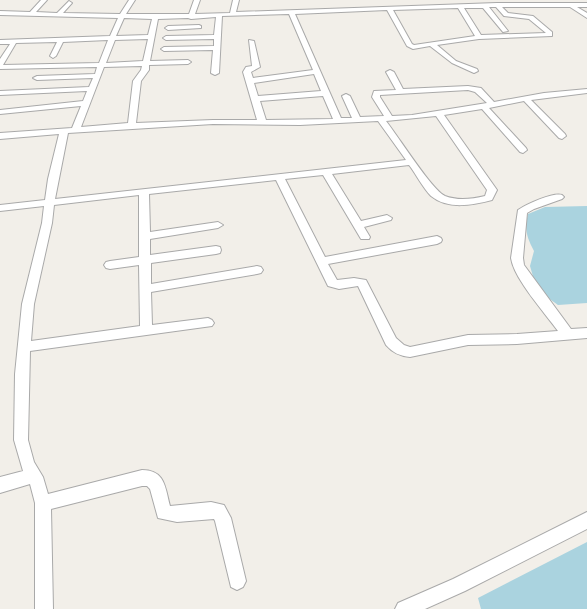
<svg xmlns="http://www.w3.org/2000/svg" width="587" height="609" font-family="Jost,sans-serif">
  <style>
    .water { fill: #aad3df }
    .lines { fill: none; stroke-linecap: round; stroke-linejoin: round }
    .minor-casing { stroke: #a9a9a9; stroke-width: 2 }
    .minor { fill: #fff; fill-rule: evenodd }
  </style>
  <rect width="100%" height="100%" fill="#f2efe9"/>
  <path class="water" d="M 587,206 L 587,303 L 558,305 L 537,290 L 530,266 L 534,251 C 527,238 524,229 528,214 L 545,207 Z
    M 587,542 L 587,609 L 481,609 L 478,598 Z"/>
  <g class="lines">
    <g class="minor-casing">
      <path id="minor" d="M 41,0 L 47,0 L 36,12 L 57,13 L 69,1 L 72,3 L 63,13 L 120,14 L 129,0 L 135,0 L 126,14 L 189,14 L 194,0 L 200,0 L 195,14 L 230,13 L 233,0 L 239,0 L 236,12 L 497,3 L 587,3 L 587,7 L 577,7 L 587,13 L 587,18 L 570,7 L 502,7 L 508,13 L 533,16 L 552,32 L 552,36 L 479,39 L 437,45 L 456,61 L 477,69 L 478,71 L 474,73 L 452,63 L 430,46 L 413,49 L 407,46 L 387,10 L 295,14 L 341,118 L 352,118 L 342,96 L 346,94 L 350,96 L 360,117 L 384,116 L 372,97 L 374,91 L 396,90 L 386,72 L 390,70 L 394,72 L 403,89 L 468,86 L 481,88 L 494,102 L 544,93 L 587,89 L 587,93 L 531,100 L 565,134 L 566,136 L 562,139 L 559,138 L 524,101 L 489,108 L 526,148 L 527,150 L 523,153 L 520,152 L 482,109 L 444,115 L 497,190 L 492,200 C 473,205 448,210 431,196 C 423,188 416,174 409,165 L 332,174 L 361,221 L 387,215 L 392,218 L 391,220 L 364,227 L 370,237 L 369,239 L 361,239 L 323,175 L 285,179 L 325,257 L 437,236 L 441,238 L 442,240 L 441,242 L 437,244 L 328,264 L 337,280 L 354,278 L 366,280 L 396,338 L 404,345 L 410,347 L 468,335 L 517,334 L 558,331 C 545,313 514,279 511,258 L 518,210 C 527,204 553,192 562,195 L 564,197 L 562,199 L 534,209 L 527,213 L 523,258 L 524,265 L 571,329 L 587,328 L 587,338 L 517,344 L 468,345 L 410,357 C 400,356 393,353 386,345 L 358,286 L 339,289 L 328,286 L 276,180 L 149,194 L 150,232 L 218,222 L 223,225 L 218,228 L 150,239 L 150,255 L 216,246 L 220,247 L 221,250 L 220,253 L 216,254 L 151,263 L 151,284 L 257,266 L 261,267 L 263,270 L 261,273 L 257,274 L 151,292 L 152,325 L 208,318 L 212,320 L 214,323 L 212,326 L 30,351 L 28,440 L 34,462 L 43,477 L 48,494 L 142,470 C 165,470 165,487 170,506 L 211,502 L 224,505 L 231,518 L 246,581 L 243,587 L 237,590 L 231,587 L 215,521 L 214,519 L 177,522 L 158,518 L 150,489 L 147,486 L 142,486 L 51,509 L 53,609 L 35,609 L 35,503 L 30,484 L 0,493 L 0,477 L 23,471 L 14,440 L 15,374 L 22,304 L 42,223 L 44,206 L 0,211 L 0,205 L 45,200 L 48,179 L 59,134 L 0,139 L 0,133 L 72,128 L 81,106 L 0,114 L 0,110 L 83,101 L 87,91 L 0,95 L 0,91 L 89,87 L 93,78 L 37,80 L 33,78 L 37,76 L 95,74 L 97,67 L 0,69 L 0,59 L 10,44 L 0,44 L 0,40 L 110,36 L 118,18 L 0,15 L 0,11 L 30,12 ZM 489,7 L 496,7 L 504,16 L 529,19 L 546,33 L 481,35 L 464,8 L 483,8 L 503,32 L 508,31 ZM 458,8 L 475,36 L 414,45 L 412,44 L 393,10 ZM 289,14 L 313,70 L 253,78 L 251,72 L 260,67 L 254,41 L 249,40 L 252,66 L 246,67 L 243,72 L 257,120 L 213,120 L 136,123 L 141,81 L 149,70 L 149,65 L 188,64 L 191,62 L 188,60 L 150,61 L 158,19 L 188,18 L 191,19 L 216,17 L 214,35 L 166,36 L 163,38 L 166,40 L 214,39 L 214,46 L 164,47 L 161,49 L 164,51 L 213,50 L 211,73 L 215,75 L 219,73 L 222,16 ZM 124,18 L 152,19 L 148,35 L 116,36 ZM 148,39 L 143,61 L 106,63 L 115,40 ZM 108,40 L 99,63 L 3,65 L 16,43 L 57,42 L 50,56 L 53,58 L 56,56 L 63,42 ZM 142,66 L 141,70 L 133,81 L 128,123 L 81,127 L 104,67 ZM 314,74 L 321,91 L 258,96 L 254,83 ZM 468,90 L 475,92 L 487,103 L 412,115 L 392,116 L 380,97 L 380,95 ZM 323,96 L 333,119 L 266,120 L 260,101 ZM 436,116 L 487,190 L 485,196 C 472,199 458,201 445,196 C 431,189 398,136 386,121 ZM 378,121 L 406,160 L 55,199 L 68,133 L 213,124 L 300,125 ZM 139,195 L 139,257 L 110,261 L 106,262 L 104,265 L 106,268 L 110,269 L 139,265 L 140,326 L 31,341 L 34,304 L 52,223 L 54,205 Z
        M 199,25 L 201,26 L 201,28 L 168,30 L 165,28 L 168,26 Z
        M 587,512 L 587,529 L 465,591 L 425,609 L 395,609 L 398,603 L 453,579 Z"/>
    </g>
    <use href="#minor" class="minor"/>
  </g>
</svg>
